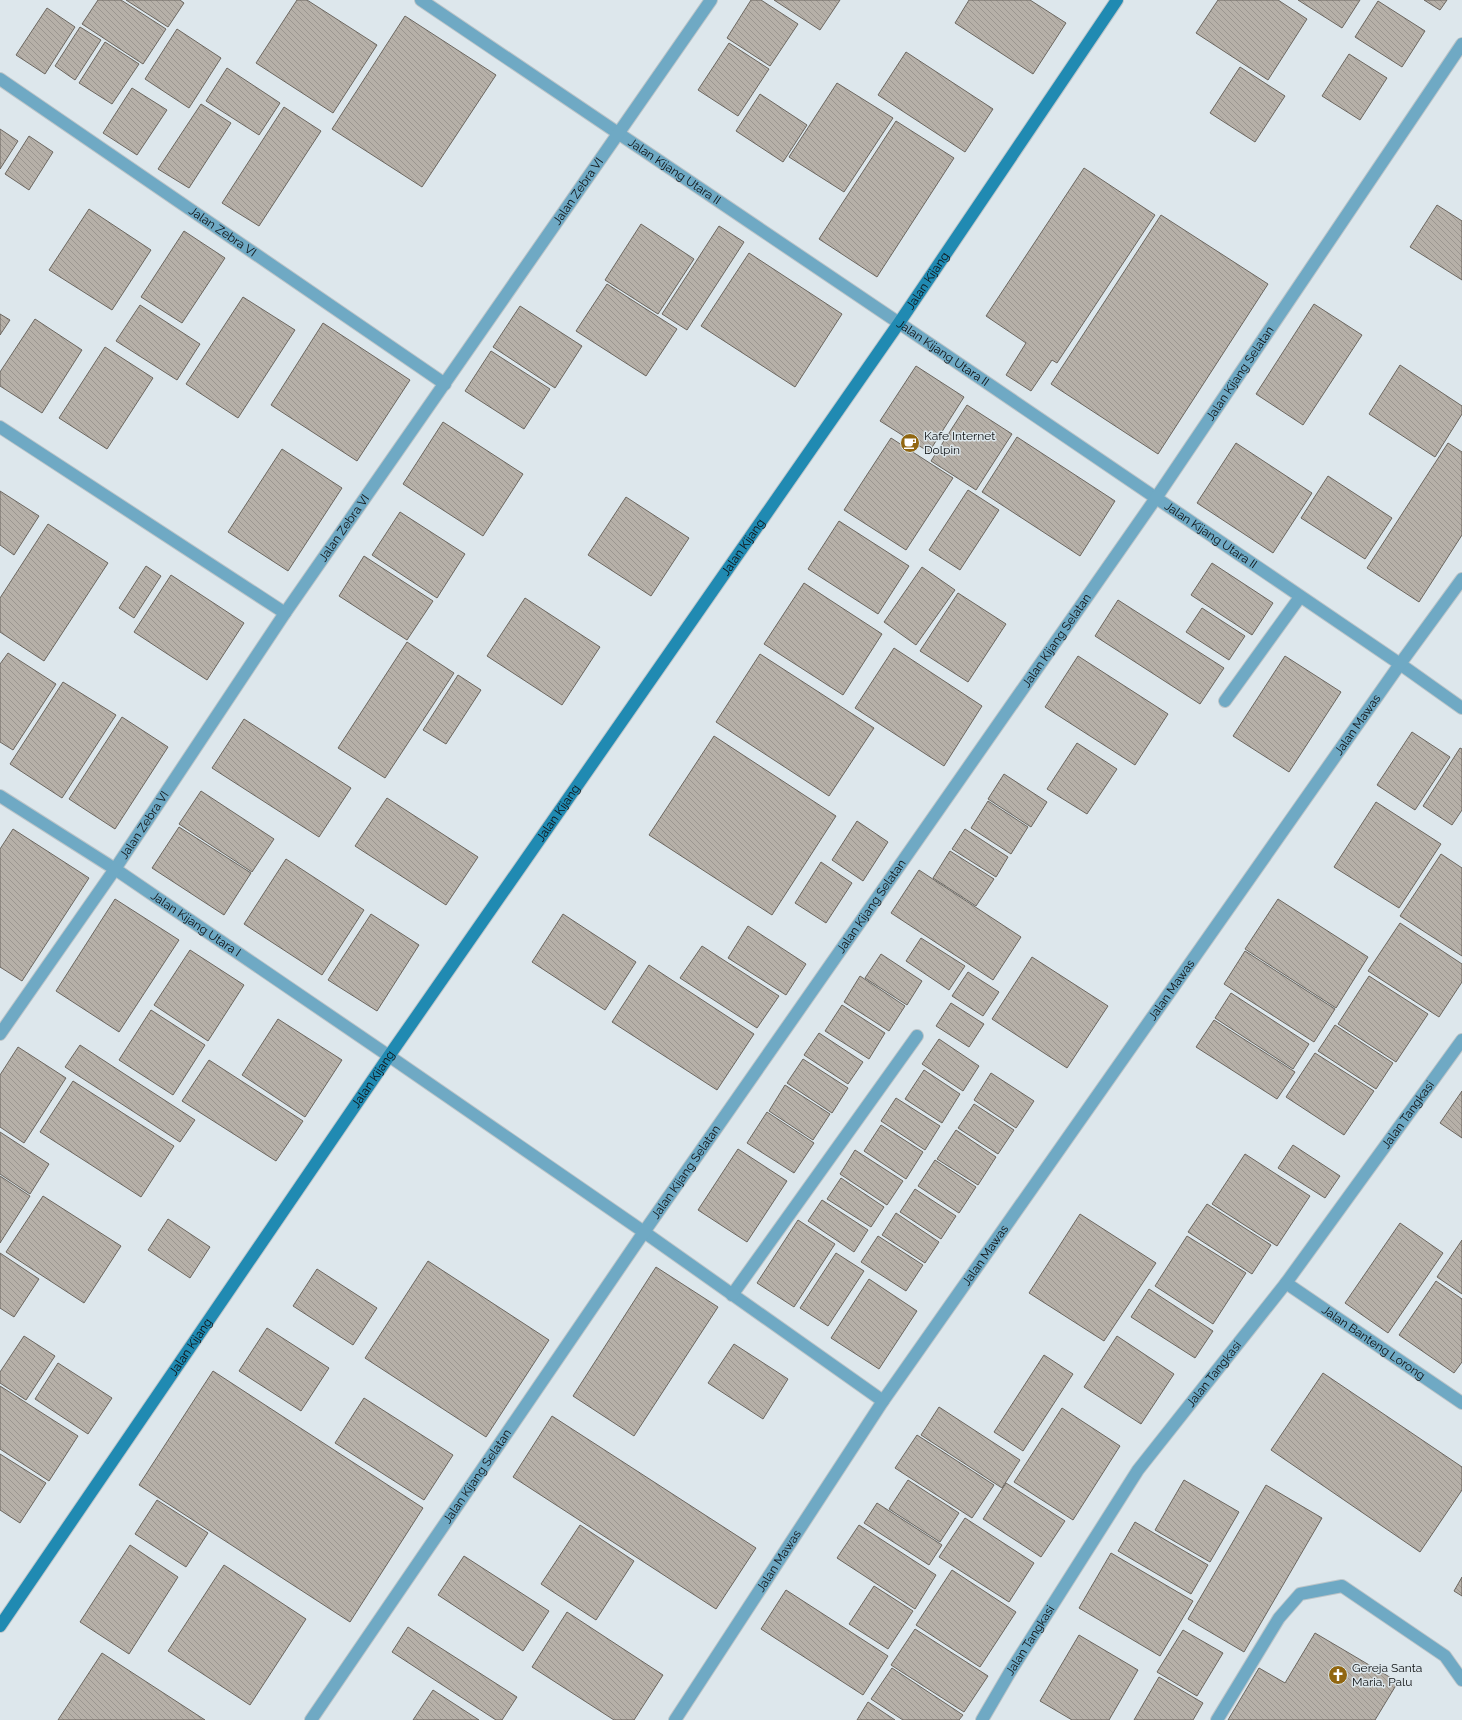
<svg xmlns="http://www.w3.org/2000/svg" width="1462" height="1720" font-family="Raleway,sans-serif">
  <style>
    .building { fill: url(#building-back-hatch); stroke: #6c6760 }
    .lines { fill: none; stroke-linecap: round; stroke-linejoin: round }
    .lane-casing { stroke: #bcc5c9; stroke-width: 14 }
    .street-casing { stroke: #bcc5c9; stroke-width: 14 }
    .secondary-casing { stroke: #bcc5c9; stroke-width: 14 }
    .lane { stroke: #6fa9c4; stroke-width: 12 }
    .street { stroke: #6fa9c4; stroke-width: 12 }
    .secondary { stroke: #208ab2; stroke-width: 12 }
    .labels { text-anchor: middle; dominant-baseline: central; stroke-width: 3; stroke-linejoin: round; paint-order: stroke }
    .street-label { font-size: 12px; fill: #0e1113; stroke: #dde7ec }
    .poi-label { font-size: 12px; fill: #0e1113; stroke: #dde7ec; text-anchor: start }
  </style>
  <defs>
    <pattern id="building-back-hatch" width="6" height="6" patternUnits="userSpaceOnUse"><rect width="6" height="6" fill="#b6b0a8"/><path d="M-1 5l2 2M0 0l6 6M5-1l2 2" fill="none" stroke="#9b9690"/></pattern>
  </defs>
  <rect width="100%" height="100%" fill="#dde7ec"/>
  <path class="building" d="M 98,0 L 121,0 L 166,29 L 143,64 L 82,24 Z
    M 126,0 L 180,0 L 184,3 L 168,27 Z
    M 297,0 L 307,0 L 377,45 L 333,113 L 256,63 Z
    M 751,0 L 761,0 L 798,24 L 770,66 L 727,38 Z
    M 774,0 L 840,0 L 820,30 Z
    M 969,0 L 1030,0 L 1066,23 L 1033,74 L 955,23 Z
    M 1218,0 L 1278,0 L 1307,19 L 1268,80 L 1196,33 Z
    M 1298,0 L 1360,0 L 1342,28 Z
    M 1424,0 L 1447,0 L 1440,10 Z
    M 1378,1 L 1425,31 L 1402,67 L 1355,37 Z
    M 47,8 L 75,27 L 45,74 L 16,55 Z
    M 405,16 L 496,75 L 422,187 L 332,129 Z
    M 80,27 L 101,40 L 75,80 L 55,66 Z
    M 177,29 L 221,58 L 189,108 L 145,79 Z
    M 105,42 L 139,64 L 112,104 L 79,83 Z
    M 729,43 L 769,69 L 738,116 L 698,90 Z
    M 906,52 L 993,109 L 965,152 L 878,95 Z
    M 1349,54 L 1387,78 L 1360,120 L 1322,96 Z
    M 1240,67 L 1285,96 L 1255,142 L 1210,113 Z
    M 227,68 L 280,103 L 259,135 L 206,101 Z
    M 837,83 L 893,118 L 844,192 L 789,157 Z
    M 132,88 L 167,110 L 137,155 L 103,133 Z
    M 760,94 L 807,125 L 783,162 L 736,131 Z
    M 201,104 L 231,123 L 189,188 L 158,169 Z
    M 284,107 L 321,131 L 259,226 L 222,203 Z
    M 896,121 L 954,158 L 877,277 L 819,239 Z
    M 0,129 L 18,141 L 0,169 Z
    M 29,136 L 53,152 L 29,190 L 5,174 Z
    M 1084,168 L 1155,215 L 1057,363 L 1052,360 L 1031,391 L 1006,375 L 1026,343 L 986,316 Z
    M 1437,205 L 1462,221 L 1462,280 L 1410,247 Z
    M 89,209 L 151,250 L 112,310 L 49,270 Z
    M 1161,215 L 1268,284 L 1158,454 L 1051,384 Z
    M 641,224 L 694,259 L 658,314 L 605,280 Z
    M 719,226 L 744,242 L 687,330 L 662,314 Z
    M 184,231 L 225,258 L 182,323 L 141,297 Z
    M 749,253 L 842,314 L 795,387 L 701,326 Z
    M 607,284 L 677,329 L 646,376 L 576,331 Z
    M 243,297 L 295,330 L 238,418 L 186,384 Z
    M 1314,304 L 1362,335 L 1303,425 L 1256,394 Z
    M 140,305 L 200,344 L 177,380 L 116,341 Z
    M 520,306 L 582,346 L 555,388 L 493,347 Z
    M 0,314 L 10,320 L 0,335 Z
    M 35,319 L 82,350 L 42,413 L 0,386 L 0,372 Z
    M 323,323 L 410,380 L 357,461 L 271,405 Z
    M 105,347 L 153,378 L 107,449 L 59,418 Z
    M 491,351 L 550,389 L 524,429 L 465,391 Z
    M 1400,365 L 1462,406 L 1462,414 L 1435,457 L 1369,414 Z
    M 916,366 L 964,397 L 929,452 L 880,421 Z
    M 967,405 L 1012,434 L 976,490 L 931,461 Z
    M 443,422 L 523,474 L 483,536 L 403,484 Z
    M 1017,437 L 1115,501 L 1080,556 L 982,492 Z
    M 891,438 L 953,478 L 906,550 L 844,510 Z
    M 1236,443 L 1312,493 L 1273,553 L 1197,503 Z
    M 1448,443 L 1462,452 L 1462,535 L 1419,602 L 1367,568 Z
    M 282,449 L 342,488 L 288,571 L 228,532 Z
    M 1328,476 L 1392,518 L 1365,559 L 1301,518 Z
    M 968,490 L 999,510 L 960,570 L 929,550 Z
    M 0,491 L 39,516 L 14,555 L 0,545 Z
    M 626,497 L 689,538 L 651,596 L 588,555 Z
    M 400,512 L 465,554 L 437,598 L 372,555 Z
    M 839,521 L 909,566 L 878,614 L 808,569 Z
    M 48,524 L 108,563 L 44,661 L 0,632 L 0,598 Z
    M 364,556 L 433,601 L 407,640 L 339,596 Z
    M 1212,563 L 1273,603 L 1252,635 L 1191,595 Z
    M 146,566 L 161,576 L 134,618 L 119,608 Z
    M 922,567 L 955,590 L 916,645 L 884,622 Z
    M 171,575 L 244,623 L 207,680 L 134,632 Z
    M 804,583 L 882,634 L 843,695 L 764,644 Z
    M 958,593 L 1006,624 L 968,682 L 920,651 Z
    M 525,598 L 600,647 L 562,705 L 487,656 Z
    M 1118,600 L 1224,668 L 1200,704 L 1095,636 Z
    M 1202,608 L 1245,636 L 1229,660 L 1186,632 Z
    M 407,642 L 454,673 L 385,778 L 338,748 Z
    M 894,648 L 982,706 L 944,766 L 855,708 Z
    M 8,653 L 56,684 L 13,750 L 0,742 L 0,664 Z
    M 760,654 L 874,728 L 829,796 L 716,722 Z
    M 1078,656 L 1168,714 L 1135,765 L 1045,707 Z
    M 1285,656 L 1341,692 L 1289,772 L 1233,736 Z
    M 458,675 L 481,690 L 446,744 L 423,730 Z
    M 63,682 L 116,715 L 62,798 L 10,764 Z
    M 122,717 L 168,747 L 115,829 L 69,799 Z
    M 244,719 L 351,788 L 319,837 L 212,768 Z
    M 1412,732 L 1450,757 L 1415,810 L 1377,785 Z
    M 714,736 L 836,816 L 772,915 L 649,835 Z
    M 1077,743 L 1117,769 L 1087,814 L 1047,789 Z
    M 1460,748 L 1462,749 L 1462,810 L 1452,825 L 1423,806 Z
    M 1004,774 L 1047,802 L 1031,827 L 988,799 Z
    M 201,791 L 274,839 L 252,872 L 179,824 Z
    M 387,798 L 478,857 L 446,905 L 355,846 Z
    M 988,801 L 1028,827 L 1011,854 L 971,828 Z
    M 1376,802 L 1441,844 L 1399,908 L 1334,867 Z
    M 857,821 L 888,842 L 863,881 L 832,860 Z
    M 179,827 L 251,873 L 224,915 L 152,868 Z
    M 13,829 L 89,878 L 22,981 L 0,967 L 0,849 Z
    M 965,829 L 1008,857 L 996,877 L 952,849 Z
    M 950,851 L 994,879 L 976,906 L 933,878 Z
    M 1441,854 L 1462,868 L 1462,956 L 1400,916 Z
    M 286,859 L 364,910 L 322,975 L 244,924 Z
    M 821,862 L 852,883 L 826,923 L 795,903 Z
    M 919,870 L 1021,937 L 993,980 L 891,913 Z
    M 115,899 L 179,940 L 119,1032 L 56,991 Z
    M 1278,899 L 1368,957 L 1336,1008 L 1245,949 Z
    M 371,914 L 419,945 L 377,1011 L 328,980 Z
    M 563,914 L 636,962 L 605,1010 L 532,962 Z
    M 1400,923 L 1462,964 L 1462,982 L 1439,1017 L 1368,971 Z
    M 748,926 L 806,964 L 786,995 L 728,958 Z
    M 921,938 L 965,966 L 949,990 L 906,961 Z
    M 702,946 L 779,996 L 757,1028 L 680,978 Z
    M 190,950 L 244,985 L 208,1041 L 154,1005 Z
    M 1245,951 L 1335,1009 L 1314,1042 L 1224,984 Z
    M 881,954 L 922,981 L 907,1005 L 865,978 Z
    M 1032,957 L 1108,1006 L 1067,1068 L 992,1019 Z
    M 649,965 L 754,1034 L 717,1090 L 612,1022 Z
    M 968,972 L 999,992 L 983,1016 L 952,996 Z
    M 860,976 L 905,1006 L 889,1031 L 844,1002 Z
    M 1369,976 L 1428,1014 L 1396,1062 L 1338,1024 Z
    M 1231,993 L 1309,1044 L 1293,1069 L 1215,1018 Z
    M 951,1003 L 984,1024 L 969,1047 L 936,1026 Z
    M 842,1005 L 885,1033 L 869,1059 L 825,1031 Z
    M 151,1010 L 205,1045 L 173,1095 L 119,1060 Z
    M 278,1019 L 342,1060 L 305,1117 L 242,1075 Z
    M 1214,1020 L 1295,1072 L 1277,1099 L 1196,1047 Z
    M 1335,1025 L 1393,1063 L 1376,1089 L 1318,1051 Z
    M 819,1033 L 863,1062 L 848,1084 L 804,1055 Z
    M 939,1039 L 979,1066 L 963,1091 L 922,1064 Z
    M 80,1045 L 195,1120 L 180,1142 L 65,1067 Z
    M 18,1047 L 66,1078 L 24,1143 L 0,1127 L 0,1075 Z
    M 1315,1053 L 1374,1091 L 1344,1135 L 1286,1097 Z
    M 803,1059 L 848,1088 L 832,1113 L 787,1083 Z
    M 209,1060 L 303,1121 L 276,1161 L 182,1101 Z
    M 924,1070 L 960,1094 L 942,1123 L 905,1099 Z
    M 991,1073 L 1034,1101 L 1016,1128 L 974,1100 Z
    M 73,1081 L 174,1146 L 141,1197 L 40,1132 Z
    M 785,1085 L 830,1114 L 813,1140 L 769,1111 Z
    M 1462,1091 L 1462,1138 L 1440,1123 Z
    M 896,1098 L 940,1126 L 925,1150 L 881,1121 Z
    M 974,1104 L 1014,1130 L 998,1154 L 958,1128 Z
    M 767,1112 L 814,1143 L 794,1173 L 747,1143 Z
    M 881,1125 L 923,1152 L 906,1179 L 864,1151 Z
    M 956,1130 L 996,1157 L 978,1185 L 937,1159 Z
    M 0,1132 L 49,1164 L 30,1194 L 0,1174 Z
    M 1293,1145 L 1340,1176 L 1325,1198 L 1278,1168 Z
    M 738,1149 L 787,1181 L 747,1242 L 698,1210 Z
    M 855,1150 L 903,1181 L 887,1205 L 840,1174 Z
    M 1245,1154 L 1310,1196 L 1277,1246 L 1212,1204 Z
    M 935,1160 L 976,1187 L 959,1213 L 918,1186 Z
    M 0,1176 L 30,1196 L 0,1243 Z
    M 841,1178 L 884,1207 L 871,1227 L 827,1199 Z
    M 915,1189 L 956,1216 L 941,1239 L 900,1212 Z
    M 43,1196 L 121,1246 L 84,1303 L 6,1252 Z
    M 822,1200 L 868,1230 L 854,1252 L 808,1221 Z
    M 1207,1204 L 1271,1245 L 1252,1274 L 1188,1232 Z
    M 896,1213 L 939,1242 L 925,1263 L 882,1235 Z
    M 1080,1214 L 1156,1263 L 1104,1341 L 1029,1293 Z
    M 168,1219 L 210,1247 L 190,1278 L 148,1250 Z
    M 798,1220 L 835,1244 L 794,1307 L 757,1283 Z
    M 1400,1223 L 1443,1253 L 1388,1333 L 1345,1303 Z
    M 878,1236 L 923,1265 L 906,1291 L 861,1262 Z
    M 1187,1236 L 1246,1273 L 1213,1324 L 1155,1286 Z
    M 1462,1240 L 1462,1294 L 1437,1277 Z
    M 0,1253 L 39,1279 L 14,1317 L 0,1308 Z
    M 836,1253 L 864,1271 L 828,1326 L 800,1308 Z
    M 428,1261 L 549,1340 L 486,1437 L 365,1358 Z
    M 656,1267 L 718,1307 L 634,1436 L 573,1396 Z
    M 317,1269 L 377,1308 L 353,1345 L 293,1306 Z
    M 869,1279 L 917,1311 L 879,1369 L 831,1338 Z
    M 1436,1281 L 1462,1299 L 1462,1362 L 1454,1373 L 1399,1335 Z
    M 1149,1289 L 1213,1331 L 1195,1358 L 1131,1317 Z
    M 267,1328 L 329,1368 L 301,1411 L 239,1371 Z
    M 24,1336 L 55,1356 L 26,1400 L 0,1383 L 0,1372 Z
    M 1117,1336 L 1174,1374 L 1141,1424 L 1084,1387 Z
    M 734,1344 L 788,1379 L 763,1419 L 708,1383 Z
    M 1044,1355 L 1073,1374 L 1023,1451 L 994,1432 Z
    M 58,1363 L 112,1398 L 88,1434 L 35,1399 Z
    M 213,1371 L 423,1508 L 350,1622 L 139,1485 Z
    M 1323,1373 L 1462,1467 L 1462,1490 L 1420,1552 L 1271,1450 Z
    M 0,1386 L 78,1436 L 49,1481 L 0,1449 Z
    M 364,1398 L 453,1455 L 424,1500 L 335,1443 Z
    M 939,1407 L 1020,1460 L 1002,1488 L 921,1435 Z
    M 1062,1408 L 1120,1446 L 1073,1520 L 1014,1482 Z
    M 552,1416 L 756,1548 L 716,1609 L 513,1477 Z
    M 917,1435 L 994,1485 L 972,1518 L 895,1468 Z
    M 0,1454 L 46,1483 L 20,1523 L 0,1510 Z
    M 908,1480 L 959,1513 L 940,1542 L 889,1509 Z
    M 1184,1480 L 1239,1512 L 1210,1562 L 1155,1530 Z
    M 1006,1483 L 1065,1521 L 1041,1557 L 983,1519 Z
    M 1266,1485 L 1322,1518 L 1244,1652 L 1188,1619 Z
    M 157,1500 L 208,1533 L 186,1567 L 135,1534 Z
    M 877,1503 L 942,1545 L 929,1565 L 864,1523 Z
    M 965,1518 L 1034,1563 L 1009,1602 L 939,1557 Z
    M 1135,1522 L 1208,1565 L 1191,1594 L 1118,1551 Z
    M 580,1525 L 634,1561 L 596,1620 L 541,1584 Z
    M 859,1525 L 936,1575 L 915,1609 L 837,1558 Z
    M 130,1545 L 178,1577 L 129,1654 L 80,1622 Z
    M 1111,1553 L 1193,1601 L 1160,1656 L 1079,1608 Z
    M 464,1556 L 549,1611 L 523,1651 L 438,1595 Z
    M 224,1565 L 306,1619 L 250,1705 L 168,1651 Z
    M 952,1570 L 1016,1612 L 980,1667 L 916,1625 Z
    M 1462,1577 L 1462,1596 L 1454,1591 Z
    M 874,1586 L 913,1611 L 888,1649 L 849,1624 Z
    M 786,1590 L 888,1656 L 863,1695 L 761,1629 Z
    M 567,1612 L 663,1675 L 634,1720 L 614,1720 L 532,1667 Z
    M 408,1627 L 517,1697 L 502,1720 L 496,1720 L 392,1652 Z
    M 915,1629 L 988,1676 L 964,1712 L 891,1665 Z
    M 1183,1630 L 1223,1653 L 1197,1696 L 1157,1672 Z
    M 1315,1633 L 1398,1682 L 1375,1720 L 1228,1720 L 1259,1668 L 1285,1683 Z
    M 1079,1635 L 1138,1670 L 1109,1720 L 1072,1720 L 1040,1701 Z
    M 102,1653 L 205,1720 L 58,1720 Z
    M 892,1668 L 963,1715 L 959,1720 L 903,1720 L 871,1699 Z
    M 1159,1677 L 1203,1703 L 1193,1720 L 1134,1720 Z
    M 433,1690 L 479,1720 L 413,1720 Z
    M 868,1702 L 895,1720 L 857,1720 Z"/>
  <g class="lines">
    <g class="lane-casing">
      <path id="lane" d="M 1217,1720 L 1279,1618 L 1300,1594 L 1342,1586 L 1445,1656 L 1462,1680"/>
    </g>
    <g class="street-casing">
      <g id="street">
        <path id="s1" d="M 421,0 L 899,323 L 1400,664 L 1462,708"/>
        <path id="s2" d="M 0,79 L 445,384"/>
        <path d="M 0,427 L 285,613"/>
        <path d="M 1225,701 L 1300,597"/>
        <path id="s3" d="M 0,796 L 115,869 L 389,1056 L 644,1232 L 883,1401"/>
        <path id="s4" d="M 0,1034 L 115,869 L 285,613 L 711,0"/>
        <path id="s5" d="M 1286,1283 L 1462,1403"/>
        <path d="M 732,1295 L 917,1036"/>
        <path id="s6" d="M 311,1720 L 644,1232 L 1156,498 L 1462,44"/>
        <path id="s7" d="M 675,1720 L 883,1401 L 1400,664 L 1462,579"/>
        <path id="s8" d="M 982,1720 L 1010,1672 L 1138,1470 L 1286,1283 L 1462,1040"/>
      </g>
    </g>
    <g class="secondary-casing">
      <g id="secondary">
        <path id="s9" d="M 0,1626 L 389,1056 L 899,323 L 1117,0"/>
      </g>
    </g>
    <use href="#lane" class="lane"/>
    <use href="#street" class="street"/>
    <use href="#secondary" class="secondary"/>
  </g>
  <defs>
    <g id="cafe-disc" transform="scale(1)"><circle r="9.5" fill="#916610" stroke="#dde7ec"/><path d="M-5.5-4.5H6V0H3Q3 3.5 0 3.5H-2.5Q-5.5 3.5-5.5 0ZM3-3.2v2h1.7v-2ZM-6 4.5H4V6H-6Z" fill="#fff"/></g>
    <g id="church-disc" transform="scale(1)"><circle r="9.5" fill="#916610" stroke="#dde7ec"/><path d="M-1.2-6h2.4v3.5h3.3v2.4h-3.3V6h-2.4V-.1h-3.3v-2.4h3.3Z" fill="#fff"/></g>
  </defs>
  <g fill-rule="evenodd">
    <use href="#cafe-disc" x="910" y="443"/>
    <use href="#church-disc" x="1338" y="1675"/>
  </g>
  <g class="labels">
    <g class="street-label">
      <text stroke="none"><textPath href="#s1" startOffset="306">Jalan Kijang Utara II</textPath></text>
      <text stroke="none"><textPath href="#s4" startOffset="1022">Jalan Zebra VI</textPath></text>
      <text stroke="none"><textPath href="#s2" startOffset="270">Jalan Zebra VI</textPath></text>
      <text stroke="none"><textPath href="#s9" startOffset="1634">Jalan Kijang</textPath></text>
      <text stroke="none"><textPath href="#s1" startOffset="630">Jalan Kijang Utara II</textPath></text>
      <text stroke="none"><textPath href="#s6" startOffset="1636">Jalan Kijang Selatan</textPath></text>
      <text stroke="none"><textPath href="#s4" startOffset="612">Jalan Zebra VI</textPath></text>
      <text stroke="none"><textPath href="#s1" startOffset="954">Jalan Kijang Utara II</textPath></text>
      <text stroke="none"><textPath href="#s9" startOffset="1310">Jalan Kijang</textPath></text>
      <text stroke="none"><textPath href="#s6" startOffset="1312">Jalan Kijang Selatan</textPath></text>
      <text stroke="none"><textPath href="#s7" startOffset="1207">Jalan Mawas</textPath></text>
      <text stroke="none"><textPath href="#s9" startOffset="986">Jalan Kijang</textPath></text>
      <text stroke="none"><textPath href="#s4" startOffset="254">Jalan Zebra VI</textPath></text>
      <text stroke="none"><textPath href="#s6" startOffset="988">Jalan Kijang Selatan</textPath></text>
      <text stroke="none"><textPath href="#s3" startOffset="234">Jalan Kijang Utara I</textPath></text>
      <text stroke="none"><textPath href="#s7" startOffset="883">Jalan Mawas</textPath></text>
      <text stroke="none"><textPath href="#s9" startOffset="662">Jalan Kijang</textPath></text>
      <text stroke="none"><textPath href="#s8" startOffset="741">Jalan Tangkasi</textPath></text>
      <text stroke="none"><textPath href="#s6" startOffset="664">Jalan Kijang Selatan</textPath></text>
      <text stroke="none"><textPath href="#s7" startOffset="559">Jalan Mawas</textPath></text>
      <text stroke="none"><textPath href="#s5" startOffset="106">Jalan Banteng Lorong</textPath></text>
      <text stroke="none"><textPath href="#s9" startOffset="338">Jalan Kijang</textPath></text>
      <text stroke="none"><textPath href="#s8" startOffset="417">Jalan Tangkasi</textPath></text>
      <text stroke="none"><textPath href="#s6" startOffset="295">Jalan Kijang Selatan</textPath></text>
      <text stroke="none"><textPath href="#s7" startOffset="190">Jalan Mawas</textPath></text>
      <text stroke="none"><textPath href="#s8" startOffset="93">Jalan Tangkasi</textPath></text>
    </g>
    <g class="poi-label">
      <text x="924" y="436">Kafe Internet<tspan x="924" dy="14">Dolpin</tspan></text>
      <text x="1352" y="1668">Gereja Santa<tspan x="1352" dy="14">Maria, Palu</tspan></text>
    </g>
  </g>
</svg>
